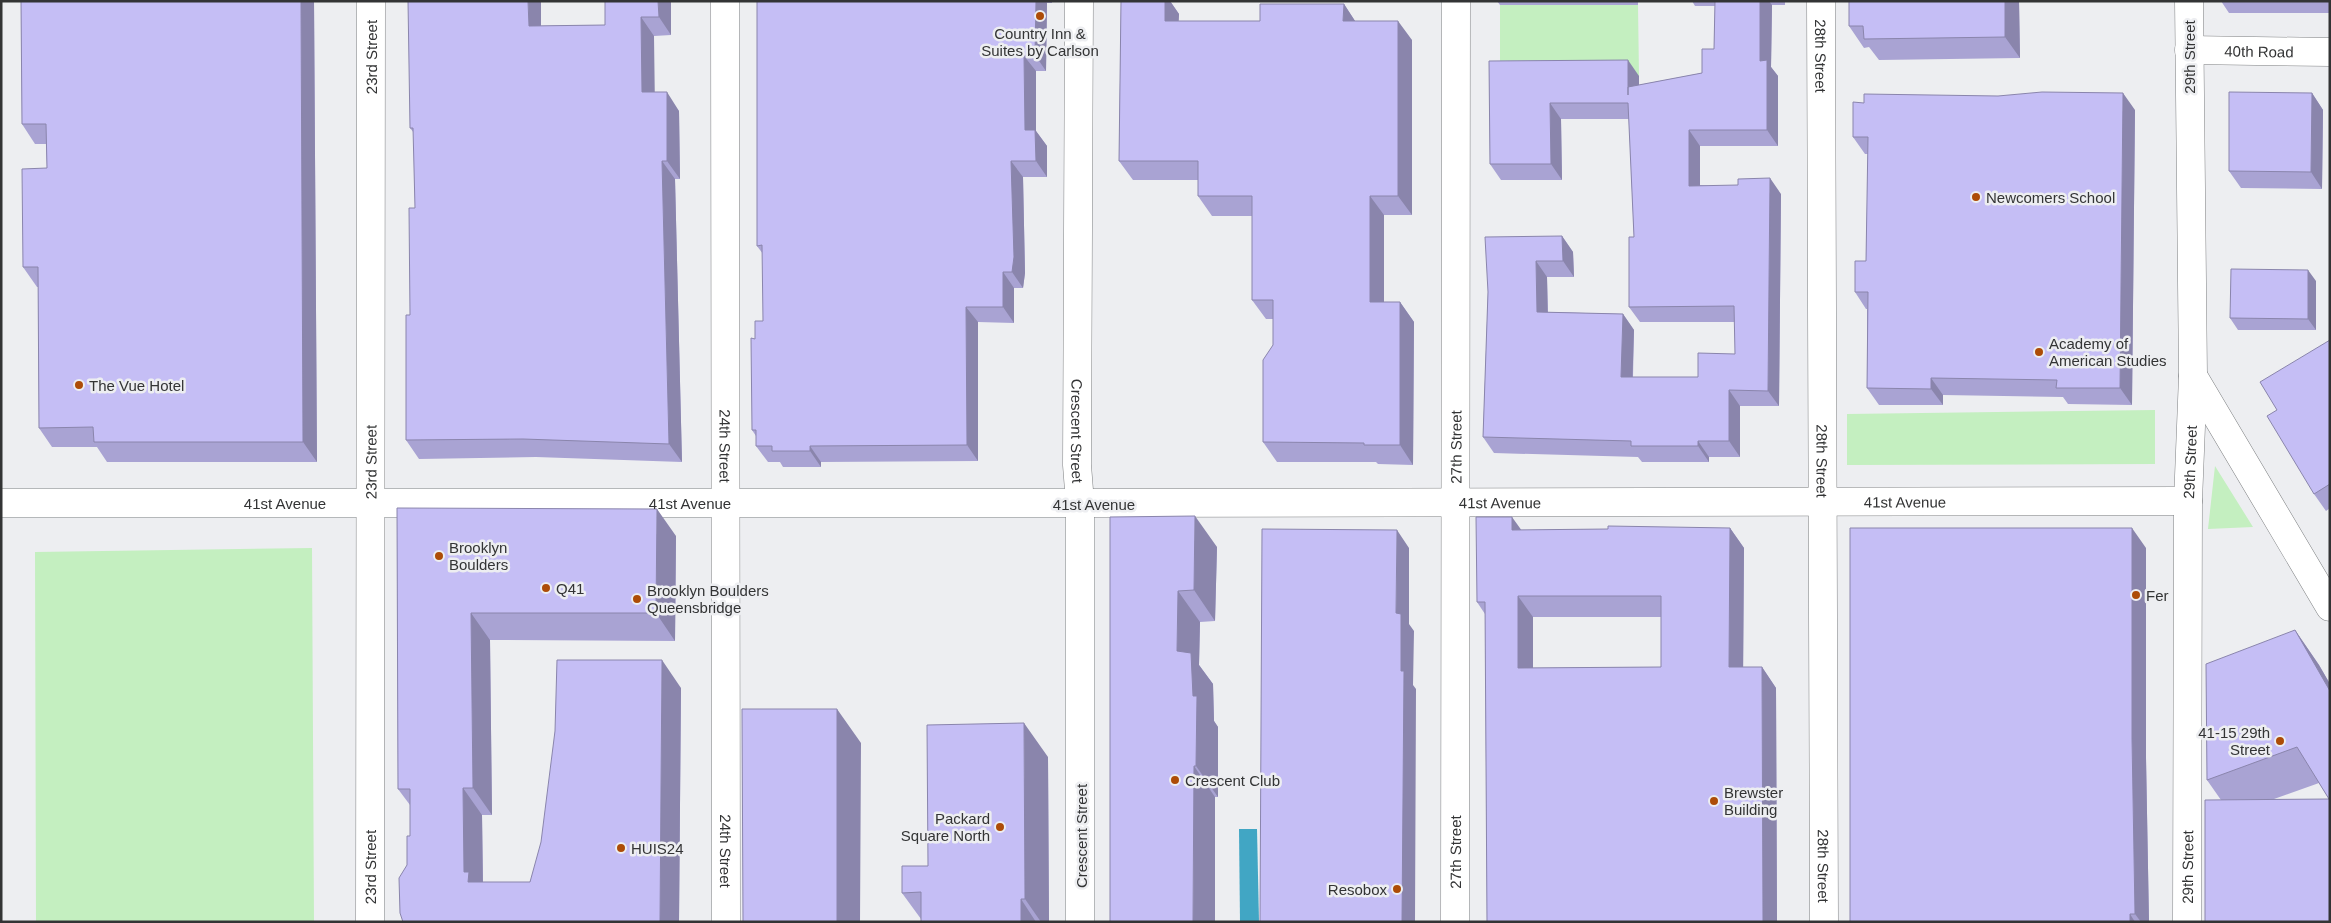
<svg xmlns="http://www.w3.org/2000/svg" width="2331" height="923" font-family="Helvetica,sans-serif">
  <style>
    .green { fill: #c4efc0 }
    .water { fill: #41a6c4 }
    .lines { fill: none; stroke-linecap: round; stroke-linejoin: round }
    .minor-casing { stroke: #7f8183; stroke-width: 29 }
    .tertiary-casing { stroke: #7f8183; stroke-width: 29 }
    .secondary-casing { stroke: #7f8183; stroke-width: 29 }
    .minor { stroke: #fff; stroke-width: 28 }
    .tertiary { stroke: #fff; stroke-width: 28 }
    .secondary { stroke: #fff; stroke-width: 28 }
    .wall { fill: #a9a3d3; fill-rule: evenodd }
    .shaded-wall { fill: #8a85ac }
    .building { fill: #c5bef5; stroke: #8a85ac; fill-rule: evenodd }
    .poi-dot { fill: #ad4c07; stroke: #edeef1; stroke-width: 2 }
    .labels { text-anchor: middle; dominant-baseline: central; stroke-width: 5; stroke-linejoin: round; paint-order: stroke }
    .poi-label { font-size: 15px; fill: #333435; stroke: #edeef1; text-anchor: start }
    .street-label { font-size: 15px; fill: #333435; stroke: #edeef1 }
  </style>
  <rect width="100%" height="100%" fill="#edeef1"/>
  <path class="green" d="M 1500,5 L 1638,5 L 1639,76 L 1500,77 Z
    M 2155,410 L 2155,464 L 1847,465 L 1847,414 Z
    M 2215,466 L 2253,527 L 2208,529 Z
    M 312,548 L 314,922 L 36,922 L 35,552 Z"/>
  <path class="water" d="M 1239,829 L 1257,829 L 1259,922 L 1240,922 Z"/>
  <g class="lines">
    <g class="minor-casing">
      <g id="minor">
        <path id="s1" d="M 725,1 L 726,922"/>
        <path id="s2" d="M 1821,1 L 1824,922"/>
        <path id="s3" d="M 2189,50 L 2330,52"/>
        <path d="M 2193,376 L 2330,607"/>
        <path id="s4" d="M 1080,503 L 2188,501"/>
        <path id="s5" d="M 370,922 L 371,1"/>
        <path id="s6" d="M 1455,922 L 1456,1"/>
        <path id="s7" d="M 2187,922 L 2188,501 L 2193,376 L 2189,1"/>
      </g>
    </g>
    <g class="tertiary-casing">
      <g id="tertiary">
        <path id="s8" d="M 1079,1 L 1077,465 L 1080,503"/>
      </g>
    </g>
    <g class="secondary-casing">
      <g id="secondary">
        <path id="s9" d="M 1,503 L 1080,503 L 1080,922"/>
      </g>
    </g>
    <use href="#minor" class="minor"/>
    <use href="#tertiary" class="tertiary"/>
    <use href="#secondary" class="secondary"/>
  </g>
  <path class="wall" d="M 21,1 L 314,1 L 317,462 L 107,462 L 97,447 L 52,447 L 39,428 L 38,287 L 37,287 L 23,267 L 47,168 L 46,144 L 35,144 L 22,124 Z
    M 541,1 L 541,26 L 605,25 L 605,1 L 671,1 L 671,35 L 654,36 L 654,92 L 679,111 L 680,179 L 675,179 L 682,462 L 536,457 L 419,459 L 406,440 L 410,315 L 415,208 L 414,133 L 410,128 Z
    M 757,1 L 1052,1 L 1052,3 L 1047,3 L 1046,71 L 1036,71 L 1036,131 L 1047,146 L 1047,177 L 1023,177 L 1025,273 L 1023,288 L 1014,288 L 1014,323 L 978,322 L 978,461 L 821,462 L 821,467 L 783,467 L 780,462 L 768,462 L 756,446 L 756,436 L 752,430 L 755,339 L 763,321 L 763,254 L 757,246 Z
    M 1121,1 L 1170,1 L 1179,14 L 1178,21 L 1260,21 L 1344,4 L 1355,21 L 1412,40 L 1412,215 L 1384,215 L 1384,302 L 1400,302 L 1414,322 L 1413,465 L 1378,464 L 1376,462 L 1277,462 L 1263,442 L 1273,345 L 1273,319 L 1266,319 L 1252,300 L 1252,216 L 1212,216 L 1198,196 L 1198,180 L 1133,180 L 1119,161 Z
    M 1497,1 L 1638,1 L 1638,5 L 1500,5 Z
    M 1692,1 L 1785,1 L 1785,5 L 1772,5 L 1771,67 L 1778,76 L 1778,146 L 1700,146 L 1700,185 L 1781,194 L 1779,406 L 1740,406 L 1740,457 L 1709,457 L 1709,462 L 1642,462 L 1638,457 L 1494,453 L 1483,437 L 1488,292 L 1562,236 L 1573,252 L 1574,277 L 1547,277 L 1548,312 L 1623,314 L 1634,330 L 1633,377 L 1698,377 L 1735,354 L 1735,322 L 1640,322 L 1629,307 L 1634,237 L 1629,119 L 1561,119 L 1562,180 L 1501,180 L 1490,164 L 1489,61 L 1639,76 L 1639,85 L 1702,73 L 1714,49 L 1715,6 L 1695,6 Z
    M 1849,1 L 2019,1 L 2020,58 L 1879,60 L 1869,47 L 1864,48 L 1849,26 Z
    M 2221,1 L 2330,1 L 2330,13 L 2229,13 Z
    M 2312,93 L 2323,110 L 2322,189 L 2241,188 L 2229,171 Z
    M 2135,110 L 2132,405 L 2068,404 L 2063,397 L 1943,395 L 1943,405 L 1879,405 L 1867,388 L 1867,309 L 1866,309 L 1855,292 L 1866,261 L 1868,154 L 1865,154 L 1853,137 Z
    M 2316,281 L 2316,330 L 2238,330 L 2230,318 Z
    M 2330,340 L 2330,508 L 2326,511 L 2314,494 L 2277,410 Z
    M 397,508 L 676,536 L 675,641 L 490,640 L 492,815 L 482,815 L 483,882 L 530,882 L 681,688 L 679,922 L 403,922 L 410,836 L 410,805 L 398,789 Z
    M 1110,517 L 1217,547 L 1215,621 L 1200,622 L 1199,665 L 1213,684 L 1214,721 L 1218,727 L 1218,797 L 1215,797 L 1215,922 Z
    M 1730,528 L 1744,548 L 1743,667 L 1762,667 L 1776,688 L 1777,922 L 1487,922 L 1485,614 L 1477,602 L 1521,530 ZM 1533,617 L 1661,617 L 1661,667 L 1533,668 Z
    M 2146,548 L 2146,758 L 2149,922 L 1850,922 Z
    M 2295,630 L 2319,665 L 2330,684 L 2330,922 L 2221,800 L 2207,780 ZM 2319,783 L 2329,799 L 2274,799 Z
    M 1048,757 L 1049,922 L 921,922 L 921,919 L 902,893 L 928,866 Z"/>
  <path class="shaded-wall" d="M 301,1 L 314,1 L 317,462 L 303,442 Z
    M 528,1 L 541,1 L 541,44 L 529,26 Z
    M 658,1 L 671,1 L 671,35 L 659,17 Z
    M 1036,1 L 1046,1 L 1047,3 L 1046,71 L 1035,55 Z
    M 1165,1 L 1170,1 L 1179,14 L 1178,41 L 1165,21 Z
    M 1760,1 L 1769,1 L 1772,5 L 1771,67 L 1778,76 L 1778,146 L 1767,130 L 1760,61 Z
    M 2005,1 L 2019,1 L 2020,58 L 2005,37 Z
    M 1344,4 L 1357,24 L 1343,21 Z
    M 641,17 L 654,36 L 655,111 L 642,92 Z
    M 1398,21 L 1412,40 L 1412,215 L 1398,196 Z
    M 1024,56 L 1036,71 L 1036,131 L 1047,146 L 1047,177 L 1036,161 L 1025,130 Z
    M 1628,60 L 1639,76 L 1639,110 L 1628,95 Z
    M 667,92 L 679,111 L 680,179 L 667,161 Z
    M 2123,93 L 2135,110 L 2132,405 L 2120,388 Z
    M 2312,93 L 2323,110 L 2322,189 L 2311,172 Z
    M 1550,103 L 1561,119 L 1562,180 L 1551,164 Z
    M 1689,130 L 1700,146 L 1700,201 L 1689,186 Z
    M 662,161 L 675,179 L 682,462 L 669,444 Z
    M 1011,161 L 1023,177 L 1025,273 L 1023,288 L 1012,272 Z
    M 1770,178 L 1781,194 L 1779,406 L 1768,391 Z
    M 1370,196 L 1384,215 L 1384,322 L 1370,302 Z
    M 1562,236 L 1573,252 L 1574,277 L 1563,261 Z
    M 1536,261 L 1547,277 L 1548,328 L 1537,312 Z
    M 2308,270 L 2316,281 L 2316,330 L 2308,319 Z
    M 1003,272 L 1014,288 L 1014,323 L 1003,307 Z
    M 1400,302 L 1414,322 L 1413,465 L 1400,445 Z
    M 966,307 L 978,322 L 978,461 L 967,445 Z
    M 1623,314 L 1634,330 L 1632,393 L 1621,377 Z
    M 1931,378 L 1943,395 L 1943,405 L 1931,389 Z
    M 1729,390 L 1740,406 L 1740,457 L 1729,441 Z
    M 1698,441 L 1709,457 L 1709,462 L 1698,446 Z
    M 810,446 L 821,462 L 821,467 L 810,451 Z
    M 657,509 L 676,536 L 675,641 L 656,613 Z
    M 1195,516 L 1217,547 L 1215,621 L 1194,590 Z
    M 1512,517 L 1527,538 L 1512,530 Z
    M 1730,528 L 1744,548 L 1743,688 L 1729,667 Z
    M 2132,528 L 2146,548 L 2146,758 L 2149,922 L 2141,922 L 2135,914 L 2132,738 Z
    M 1397,530 L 1409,548 L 1409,624 L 1414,631 L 1413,685 L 1416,689 L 1415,922 L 1402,922 L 1401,671 L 1396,613 Z
    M 1178,591 L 1200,622 L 1199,665 L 1213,684 L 1214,721 L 1218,727 L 1218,797 L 1196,766 L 1177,651 Z
    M 1518,596 L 1533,617 L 1533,689 L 1518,668 Z
    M 471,613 L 490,640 L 492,815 L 473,788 Z
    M 2295,630 L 2319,665 L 2330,684 L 2330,691 Z
    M 662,660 L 681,688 L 679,922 L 660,922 Z
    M 1762,667 L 1776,688 L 1777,922 L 1763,922 Z
    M 837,709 L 861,743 L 860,922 L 837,922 Z
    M 1024,723 L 1048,757 L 1049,922 L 1041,922 L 1025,899 Z
    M 1194,766 L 1215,797 L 1215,922 L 1193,922 Z
    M 463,788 L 482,815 L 483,892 L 468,882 L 464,872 Z
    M 1021,899 L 1036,922 L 1021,922 Z
    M 2130,914 L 2135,922 L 2130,922 Z"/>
  <path class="building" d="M 21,1 L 301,1 L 303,442 L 94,442 L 93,427 L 39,428 L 38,267 L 23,267 L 22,169 L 47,168 L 46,124 L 22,124 Z
    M 408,1 L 528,1 L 529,26 L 605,25 L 605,1 L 658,1 L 659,17 L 641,17 L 642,92 L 667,92 L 667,161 L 662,161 L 669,444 L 523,439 L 406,440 L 406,315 L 410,315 L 409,208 L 415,208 L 413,128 L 410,128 Z
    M 757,1 L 1036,1 L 1035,55 L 1024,56 L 1025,130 L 1035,130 L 1036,161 L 1011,161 L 1014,257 L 1012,272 L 1003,272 L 1003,307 L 966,307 L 967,445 L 810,446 L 810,451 L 772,451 L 772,446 L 756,446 L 756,430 L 752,430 L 751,338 L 755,339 L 755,321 L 763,321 L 762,245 L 757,246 Z
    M 1121,1 L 1165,1 L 1165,21 L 1260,21 L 1260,4 L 1344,4 L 1343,21 L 1398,21 L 1398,196 L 1370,196 L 1370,302 L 1400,302 L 1400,445 L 1364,445 L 1364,443 L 1263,442 L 1263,360 L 1273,345 L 1273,300 L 1252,300 L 1252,196 L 1198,196 L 1198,161 L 1119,161 Z
    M 1715,1 L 1760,1 L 1760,61 L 1767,60 L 1767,130 L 1689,130 L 1689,186 L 1738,185 L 1738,179 L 1770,178 L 1768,391 L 1729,390 L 1729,441 L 1698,441 L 1698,446 L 1631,446 L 1631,441 L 1483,437 L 1488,292 L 1485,237 L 1562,236 L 1563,261 L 1536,261 L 1537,312 L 1623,314 L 1621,377 L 1698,377 L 1698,353 L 1735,354 L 1734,306 L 1629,307 L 1629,237 L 1634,237 L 1628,103 L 1550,103 L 1551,164 L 1490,164 L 1489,61 L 1628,60 L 1628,95 L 1628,87 L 1702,73 L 1702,49 L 1714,49 Z
    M 1849,1 L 2005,1 L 2005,37 L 1864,39 L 1863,26 L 1849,26 Z
    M 2042,92 L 2123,93 L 2120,388 L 2056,388 L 2057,380 L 1931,378 L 1931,389 L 1867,388 L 1868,292 L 1855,292 L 1855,261 L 1866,261 L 1868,137 L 1853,137 L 1853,102 L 1864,103 L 1864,94 L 1998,96 Z
    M 2229,92 L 2312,93 L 2311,172 L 2229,171 Z
    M 2231,269 L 2308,270 L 2308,319 L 2230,318 Z
    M 2330,340 L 2330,484 L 2314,494 L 2267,416 L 2277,410 L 2260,382 Z
    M 397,508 L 657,509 L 656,613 L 471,613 L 473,788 L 463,788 L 464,872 L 469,872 L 468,882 L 530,882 L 541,842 L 555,731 L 557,660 L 662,660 L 660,922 L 403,922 L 400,913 L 399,878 L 407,865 L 407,836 L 410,836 L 410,789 L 398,789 Z
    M 1195,516 L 1194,590 L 1178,591 L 1177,651 L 1191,653 L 1193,696 L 1197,696 L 1196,766 L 1194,766 L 1193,922 L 1110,922 L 1110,517 Z
    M 1476,517 L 1512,517 L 1512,530 L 1608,529 L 1608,526 L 1730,528 L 1729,667 L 1762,667 L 1763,922 L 1487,922 L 1485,602 L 1477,602 ZM 1518,596 L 1661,596 L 1661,667 L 1518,668 Z
    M 1850,528 L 2132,528 L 2132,738 L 2135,914 L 2130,914 L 2130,922 L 1850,922 Z
    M 1262,529 L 1397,530 L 1396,613 L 1401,614 L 1401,671 L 1404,671 L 1402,922 L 1260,922 Z
    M 2295,630 L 2330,691 L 2330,922 L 2205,922 L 2205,800 L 2329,799 L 2297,747 L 2207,780 L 2206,664 Z
    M 742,709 L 837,709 L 837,922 L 743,922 Z
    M 1024,723 L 1025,899 L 1021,899 L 1021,922 L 921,922 L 921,892 L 902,893 L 902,866 L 928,866 L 927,725 Z"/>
  <g class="poi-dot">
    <circle cx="1040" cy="16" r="5"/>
    <circle cx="1976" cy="197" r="5"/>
    <circle cx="2039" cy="352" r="5"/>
    <circle cx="79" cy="385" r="5"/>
    <circle cx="439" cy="556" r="5"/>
    <circle cx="546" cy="588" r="5"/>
    <circle cx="2136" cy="595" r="5"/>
    <circle cx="637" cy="599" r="5"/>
    <circle cx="2280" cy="741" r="5"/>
    <circle cx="1175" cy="780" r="5"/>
    <circle cx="1714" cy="801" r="5"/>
    <circle cx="1000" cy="827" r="5"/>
    <circle cx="621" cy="848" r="5"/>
    <circle cx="1397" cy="889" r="5"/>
  </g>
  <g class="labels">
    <g class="poi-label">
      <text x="1040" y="33" text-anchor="middle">Country Inn &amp;<tspan x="1040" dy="17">Suites by Carlson</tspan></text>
      <text x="1986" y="197">Newcomers School</text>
      <text x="2049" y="343">Academy of<tspan x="2049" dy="17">American Studies</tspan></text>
      <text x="89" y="385">The Vue Hotel</text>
      <text x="449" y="547">Brooklyn<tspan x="449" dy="17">Boulders</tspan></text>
      <text x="556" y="588">Q41</text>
      <text x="647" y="590">Brooklyn Boulders<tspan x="647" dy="17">Queensbridge</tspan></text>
      <text x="2146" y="595">Fer</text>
      <text x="2270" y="732" text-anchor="end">41-15 29th<tspan x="2270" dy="17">Street</tspan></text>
      <text x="1185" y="780">Crescent Club</text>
      <text x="1724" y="792">Brewster<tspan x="1724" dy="17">Building</tspan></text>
      <text x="990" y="818" text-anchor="end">Packard<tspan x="990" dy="17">Square North</tspan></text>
      <text x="631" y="848">HUIS24</text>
      <text x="1387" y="889" text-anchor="end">Resobox</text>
    </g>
    <g class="street-label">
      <text stroke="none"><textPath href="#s3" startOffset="70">40th Road</textPath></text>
      <text stroke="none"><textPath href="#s5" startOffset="865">23rd Street</textPath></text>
      <text stroke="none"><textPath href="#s2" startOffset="55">28th Street</textPath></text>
      <text transform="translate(2189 57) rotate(-90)">29th Street</text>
      <text stroke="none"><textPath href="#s8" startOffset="430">Crescent Street</textPath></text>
      <text stroke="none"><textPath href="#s6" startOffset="475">27th Street</textPath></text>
      <text stroke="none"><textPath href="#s1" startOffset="445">24th Street</textPath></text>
      <text stroke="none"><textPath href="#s7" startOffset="460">29th Street</textPath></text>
      <text stroke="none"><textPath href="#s5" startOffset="460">23rd Street</textPath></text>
      <text stroke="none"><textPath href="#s2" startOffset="460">28th Street</textPath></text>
      <text stroke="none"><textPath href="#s4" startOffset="825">41st Avenue</textPath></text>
      <text stroke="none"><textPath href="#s9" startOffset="284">41st Avenue</textPath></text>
      <text stroke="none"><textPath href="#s9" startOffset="689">41st Avenue</textPath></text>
      <text x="1094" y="504">41st Avenue</text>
      <text stroke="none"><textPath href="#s4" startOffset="420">41st Avenue</textPath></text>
      <text transform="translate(1081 836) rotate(-90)">Crescent Street</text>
      <text stroke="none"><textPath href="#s1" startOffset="850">24th Street</textPath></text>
      <text stroke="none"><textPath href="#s6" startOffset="70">27th Street</textPath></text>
      <text stroke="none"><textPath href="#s5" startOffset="55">23rd Street</textPath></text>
      <text stroke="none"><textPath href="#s2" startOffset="865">28th Street</textPath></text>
      <text stroke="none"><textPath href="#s7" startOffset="55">29th Street</textPath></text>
    </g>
  </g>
  <rect width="2331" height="923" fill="none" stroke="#333435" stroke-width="5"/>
</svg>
